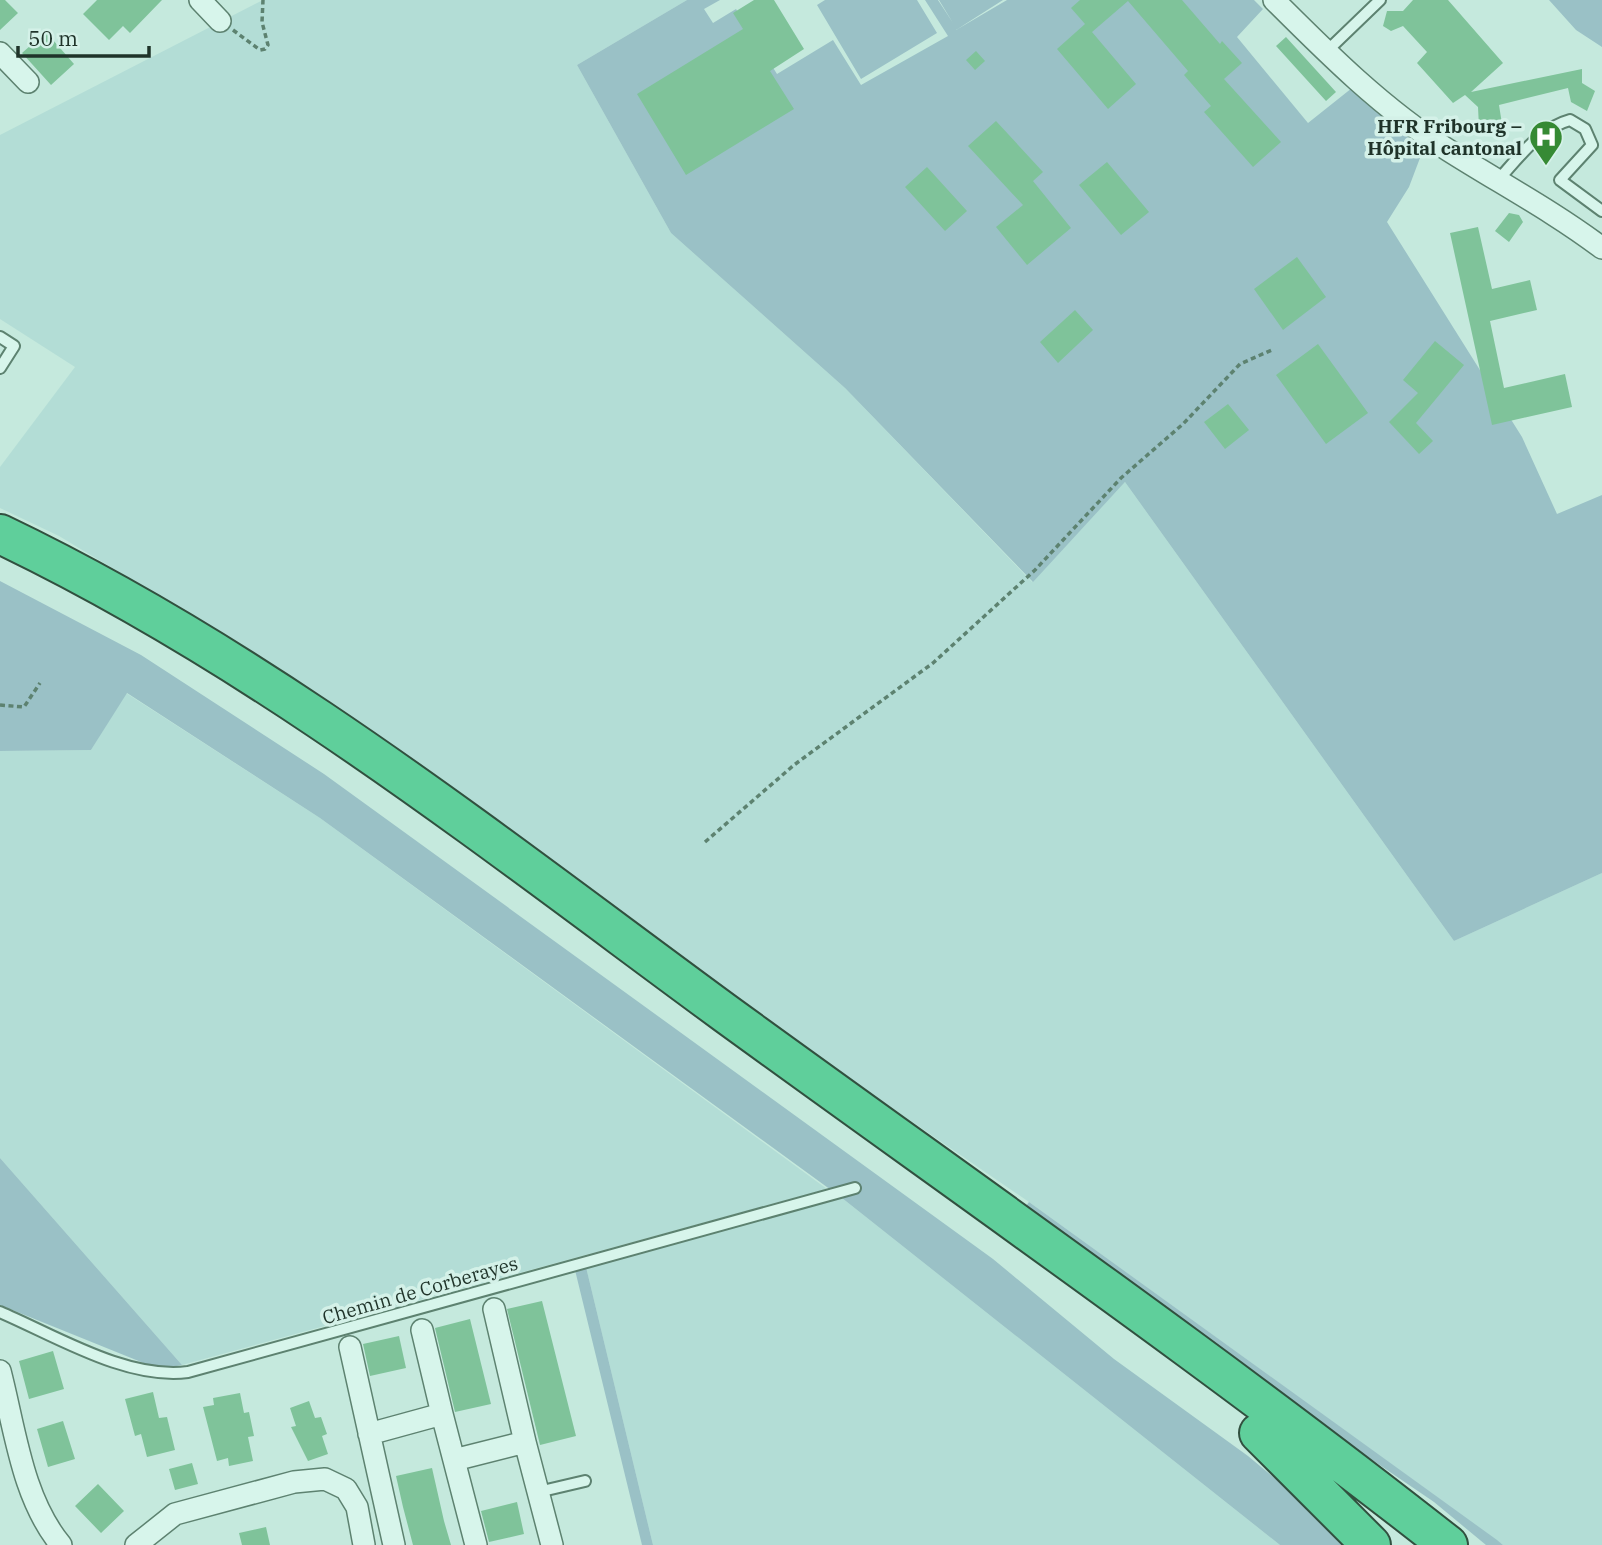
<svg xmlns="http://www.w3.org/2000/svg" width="1602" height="1545" font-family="'IBM Plex Serif',serif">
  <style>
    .farmland { fill: #b3ddd6 }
    .green { fill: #9ac1c6 }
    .building { fill: #7fc39a }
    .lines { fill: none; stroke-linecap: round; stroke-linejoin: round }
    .lane-casing { stroke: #5d8270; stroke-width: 14 }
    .street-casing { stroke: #5d8270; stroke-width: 24 }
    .highway-casing { stroke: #31503f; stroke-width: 42 }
    .path { stroke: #5d8270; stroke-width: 3.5; stroke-dasharray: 5 3.5; stroke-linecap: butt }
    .lane { stroke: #d7f5eb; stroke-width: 10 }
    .street { stroke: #d7f5eb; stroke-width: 21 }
    .highway { stroke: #5fcf9b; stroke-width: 38 }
    .labels { text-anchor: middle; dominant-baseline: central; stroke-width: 7; stroke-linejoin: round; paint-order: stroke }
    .poi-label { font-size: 19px; font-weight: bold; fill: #1f3329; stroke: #d4f1e8; text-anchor: end }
    .street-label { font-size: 19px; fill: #1f3329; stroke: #d4f1e8 }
  </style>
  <rect width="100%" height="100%" fill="#c5e9dd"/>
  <path class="farmland" d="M 263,0 L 687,0 L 577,65 L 671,233 L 845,388 L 1032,582 L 1125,482 L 1454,941 L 1602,873 L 1602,1545 L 1503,1545 L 1029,1202 L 806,1049 L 282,670 L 59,536 L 0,508 L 0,467 L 75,367 L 0,319 L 0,135 Z
    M 126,693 L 320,818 L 827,1189 L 182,1365 L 0,1158 L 0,751 L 91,750 Z
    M 842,1198 L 1280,1545 L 653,1545 L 586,1267 Z"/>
  <path class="green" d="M 687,0 L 720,0 L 704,9 L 713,23 L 736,9 L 777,74 L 833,40 L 861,85 L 948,36 L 925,0 L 938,0 L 953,23 L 939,0 L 1003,0 L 956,30 L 1007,0 L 1254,0 L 1263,9 L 1237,37 L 1308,123 L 1352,88 L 1423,150 L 1409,187 L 1387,222 L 1522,437 L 1557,514 L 1602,495 L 1602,873 L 1454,941 L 1125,482 L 1033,582 L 845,388 L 671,233 L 577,65 Z
    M 825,0 L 917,0 L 937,33 L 861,79 L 817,5 Z
    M 1549,0 L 1602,0 L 1602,47 L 1576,30 Z
    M 0,581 L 141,655 L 324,774 L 993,1259 L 1114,1359 L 1248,1456 L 1355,1545 L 1280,1545 L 842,1198 L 320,818 L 127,693 L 91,750 L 0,751 Z
    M 0,1158 L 182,1365 L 165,1368 L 151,1366 L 0,1305 Z
    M 1029,1202 L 1497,1540 L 1503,1545 L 1486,1545 L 1434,1502 L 1296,1408 L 1023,1210 Z
    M 586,1267 L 653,1545 L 642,1545 L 575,1270 Z"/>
  <path class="building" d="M 0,0 L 5,0 L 18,13 L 0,30 Z
    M 97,0 L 162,0 L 130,33 L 123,26 L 109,40 L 83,14 Z
    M 754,0 L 774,0 L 804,49 L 770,71 L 794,109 L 686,175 L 637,94 L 743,29 L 733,13 Z
    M 1080,0 L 1182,0 L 1220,44 L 1222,41 L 1242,63 L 1224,79 L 1281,142 L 1253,167 L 1204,112 L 1211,106 L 1184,75 L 1188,71 L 1128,1 L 1092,32 L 1136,84 L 1108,109 L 1057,49 L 1085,24 L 1071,8 Z
    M 1413,0 L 1448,0 L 1503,63 L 1471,92 L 1582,69 L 1582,83 L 1595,91 L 1587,111 L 1571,102 L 1568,88 L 1499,105 L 1502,124 L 1479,127 L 1478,107 L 1465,95 L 1453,103 L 1417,63 L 1427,52 L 1403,26 L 1391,31 L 1383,26 L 1387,11 L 1403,11 Z
    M 46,32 L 74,64 L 51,85 L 22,53 Z
    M 1286,37 L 1336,92 L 1326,101 L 1276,46 Z
    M 976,51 L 985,61 L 975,70 L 966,60 Z
    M 996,121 L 1043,172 L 1033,181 L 1071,228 L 1027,265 L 996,227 L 1023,205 L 968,146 Z
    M 1107,162 L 1149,212 L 1121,235 L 1079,185 Z
    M 927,167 L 967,211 L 945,231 L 905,187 Z
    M 1509,213 L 1519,215 L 1523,222 L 1509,242 L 1495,231 Z
    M 1478,227 L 1492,289 L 1530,280 L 1537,310 L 1490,321 L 1504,388 L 1565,374 L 1572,407 L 1492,425 L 1450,233 Z
    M 1297,257 L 1326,297 L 1283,330 L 1254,289 Z
    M 1075,310 L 1093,330 L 1058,363 L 1040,342 Z
    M 1435,341 L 1464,365 L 1416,423 L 1433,441 L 1419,454 L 1389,422 L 1418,393 L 1403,380 Z
    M 1318,344 L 1368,413 L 1326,444 L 1276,375 Z
    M 1228,404 L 1249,430 L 1225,449 L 1204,422 Z
    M 542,1301 L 576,1436 L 540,1445 L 507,1309 Z
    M 470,1319 L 491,1404 L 455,1412 L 435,1328 Z
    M 399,1336 L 406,1368 L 370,1376 L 363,1344 Z
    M 53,1351 L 64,1389 L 29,1399 L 19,1361 Z
    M 153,1392 L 159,1418 L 167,1417 L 175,1450 L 147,1457 L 141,1434 L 135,1436 L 125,1399 Z
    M 240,1393 L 244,1413 L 249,1412 L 254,1436 L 248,1437 L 253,1461 L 229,1466 L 228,1458 L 217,1461 L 203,1407 L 214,1405 L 213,1398 Z
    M 309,1401 L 315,1418 L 321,1417 L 327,1434 L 322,1436 L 328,1454 L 308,1461 L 291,1427 L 296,1426 L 290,1408 Z
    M 63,1421 L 75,1459 L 48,1467 L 37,1429 Z
    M 192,1463 L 198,1484 L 175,1490 L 169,1469 Z
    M 432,1468 L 444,1521 L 451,1545 L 413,1545 L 403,1507 L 396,1476 Z
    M 98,1484 L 124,1511 L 101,1533 L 75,1506 Z
    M 517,1502 L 524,1534 L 489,1542 L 481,1511 Z
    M 266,1527 L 270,1545 L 242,1545 L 239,1533 Z"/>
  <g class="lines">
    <g class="lane-casing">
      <path id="lane" d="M 1326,52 L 1380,0
        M 1499,179 C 1519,157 1540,128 1570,120 L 1585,129 L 1592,145 L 1560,180 L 1602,211
        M 0,337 L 14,346 L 0,368
        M 0,1312 C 56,1336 127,1380 188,1372 L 855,1188
        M 538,1492 L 585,1481"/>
    </g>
    <g class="street-casing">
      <path id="street" d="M 200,0 L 220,21
        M 1274,0 C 1328,54 1383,109 1448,150 C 1500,183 1553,211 1602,248
        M 0,53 L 28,82
        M 350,1347 L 394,1545
        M 0,1371 C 15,1429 22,1498 61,1545
        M 442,1414 L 476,1545
        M 369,1434 L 442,1414 L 422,1330
        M 525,1442 L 552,1545
        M 454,1460 L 525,1442 L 494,1309
        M 136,1545 L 175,1514 L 294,1482 L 325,1479 L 346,1489 L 357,1507 L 364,1545"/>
    </g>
    <g class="highway-casing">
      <path id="highway" d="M 0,534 C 262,659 492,842 725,1013 C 967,1189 1213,1360 1448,1545
        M 1259,1433 L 1371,1545"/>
    </g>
    <path class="path" d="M 233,30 L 260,50 L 265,49 L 268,45 L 262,22 L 263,0
      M 0,705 L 24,707 L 40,683
      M 705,842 L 794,765 L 933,663 L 1035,570 L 1121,478 L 1183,424 L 1240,364 L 1274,349"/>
    <use href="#lane" class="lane"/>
    <use href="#street" class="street"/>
    <use href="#highway" class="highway"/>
  </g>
  <defs>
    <g id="hospital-pin" transform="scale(1.75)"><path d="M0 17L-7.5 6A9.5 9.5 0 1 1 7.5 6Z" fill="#368a34" stroke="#d4f1e8"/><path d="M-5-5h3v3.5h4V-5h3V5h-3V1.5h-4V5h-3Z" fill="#fff"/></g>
  </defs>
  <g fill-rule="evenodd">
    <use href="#hospital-pin" x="1546" y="137"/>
  </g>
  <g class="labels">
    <g class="poi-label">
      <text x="1522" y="126">HFR Fribourg –<tspan x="1522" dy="22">Hôpital cantonal</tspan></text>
    </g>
    <g class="street-label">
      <text transform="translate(420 1290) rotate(-16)">Chemin de Corberayes</text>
    </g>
  </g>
  <path d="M18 46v10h131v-10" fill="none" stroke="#1f3329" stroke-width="3.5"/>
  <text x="28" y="46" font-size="21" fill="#1f3329" stroke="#d4f1e8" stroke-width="5" paint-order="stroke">50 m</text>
</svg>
